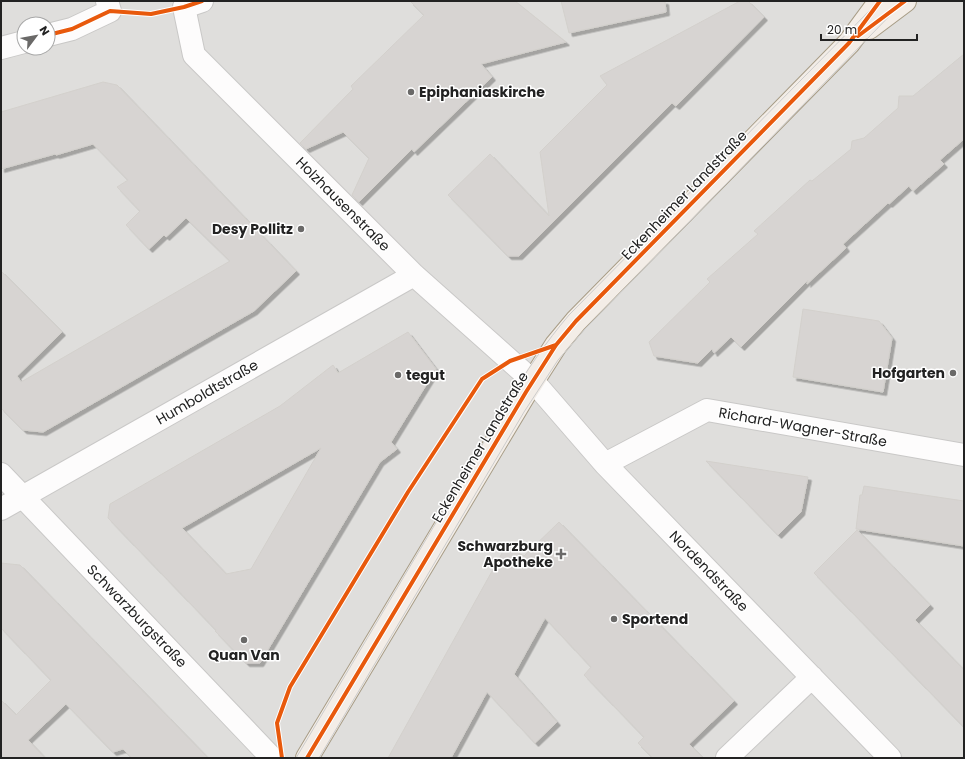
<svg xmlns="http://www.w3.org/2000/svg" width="965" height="759" font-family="Poppins,sans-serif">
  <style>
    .residential { fill: #dfdedc; fill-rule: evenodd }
    .building { fill: #d7d4d2; stroke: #d3d0cc; fill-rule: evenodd; filter: url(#shadow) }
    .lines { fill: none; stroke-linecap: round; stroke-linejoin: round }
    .minor-casing { stroke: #c9c8c7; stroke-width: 24 }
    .major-casing { stroke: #a79c86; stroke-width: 24 }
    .minor { stroke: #fdfcfc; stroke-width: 22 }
    .major { stroke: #f3ede7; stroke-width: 22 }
    .tram { stroke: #ccc; stroke-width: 1 }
    .cycleway-casing { stroke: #fff; stroke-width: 6 }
    .cycleway { stroke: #e8590c; stroke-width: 4 }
    .poi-dot { fill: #6a6968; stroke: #fff; stroke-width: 1.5 }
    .labels { text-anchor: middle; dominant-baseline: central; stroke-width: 3; stroke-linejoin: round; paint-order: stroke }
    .poi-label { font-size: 14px; font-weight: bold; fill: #222; stroke: #fff; text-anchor: start }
    .street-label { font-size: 14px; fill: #222; stroke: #fff }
  </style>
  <defs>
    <filter id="shadow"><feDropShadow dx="3.5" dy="3.5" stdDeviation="0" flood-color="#0004"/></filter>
  </defs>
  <rect width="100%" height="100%" fill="#f0eeeb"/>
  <path class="residential" d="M 1,1 L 964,1 L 964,758 L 1,758 ZM 24,24 L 48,24 L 48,48 L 24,48 Z"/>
  <path class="building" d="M 410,1 L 515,1 L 566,42 L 481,64 L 492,77 L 414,152 L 412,149 L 359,202 L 352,195 L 369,158 L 343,132 L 306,149 L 300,143 L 353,89 L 351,86 L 424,15 Z
    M 561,1 L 665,1 L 666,12 L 569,33 Z
    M 740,1 L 748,1 L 764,17 L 676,106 L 672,103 L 519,256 L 508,256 L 448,195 L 490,154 L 549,216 L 540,152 L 607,85 L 600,76 Z
    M 964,54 L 964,139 L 940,160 L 944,164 L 913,191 L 909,186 L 889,204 L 888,203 L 843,244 L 846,248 L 807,284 L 808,280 L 741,347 L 731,337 L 714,353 L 712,349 L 698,363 L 654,356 L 649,342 L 710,282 L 707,279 L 758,234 L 754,231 L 810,180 L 812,181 L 851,149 L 852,141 L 864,138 L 898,108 L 899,96 L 913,96 Z
    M 103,82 L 117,85 L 296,271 L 254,311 L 43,432 L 23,430 L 1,408 L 1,271 L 62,332 L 17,376 L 21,382 L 230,261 L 186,218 L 166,237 L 164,235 L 149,249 L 126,225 L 140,211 L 117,187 L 128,180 L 93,144 L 56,155 L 55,154 L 1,169 L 1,112 Z
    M 803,309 L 879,321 L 892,338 L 883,392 L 793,377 Z
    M 408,332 L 436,369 L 391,442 L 397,449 L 380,462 L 260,663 L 246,663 L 215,631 L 216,630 L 108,518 L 110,504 L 280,406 L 333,365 L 338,373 ZM 321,448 L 251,569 L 226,574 L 182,528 Z
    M 706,461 L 808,477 L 801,512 L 778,535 Z
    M 864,486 L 964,501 L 964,546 L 856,529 L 860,495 L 862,495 Z
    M 559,522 L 734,701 L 689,744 L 703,758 L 653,758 L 638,743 L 644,737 L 584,675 L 591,667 L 545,618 L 514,674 L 557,722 L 535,743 L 487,692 L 451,758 L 388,758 L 506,546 L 524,556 Z
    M 857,530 L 930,605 L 915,620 L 964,670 L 964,727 L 814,573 Z
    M 1,563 L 20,565 L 208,758 L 132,758 L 123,749 L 113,752 L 66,704 L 28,740 L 45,758 L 1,758 L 1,700 L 16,715 L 51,680 L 1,628 Z"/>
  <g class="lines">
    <g class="minor-casing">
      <path id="minor" d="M 202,1 L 184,7 L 194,55 L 414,275 L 533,381 L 605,464 L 890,758
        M 48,35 L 72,29 L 110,11 L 107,1
        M 1,48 L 24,42
        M 605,464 L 707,410 L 964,455
        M 1,474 L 272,758
        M 1,509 L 414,275
        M 727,758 L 812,677"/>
    </g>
    <g class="major-casing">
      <path id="major" d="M 869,28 L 905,1
        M 307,758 L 526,392 L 556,345 L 576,321 L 849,43 L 880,1"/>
    </g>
    <use href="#minor" class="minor"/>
    <use href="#major" class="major"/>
    <path class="tram" d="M 296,758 L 509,400 C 527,370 546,342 569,315 L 879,1
      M 319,758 L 524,412 L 558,360 L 585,329 L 904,1"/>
    <g class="cycleway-casing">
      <path id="cycleway" d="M 48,35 L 72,29 L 110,11 L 151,14 L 184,7 L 202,1
        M 858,36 L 905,1
        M 282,758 L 277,723 L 290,687 L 408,492 L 482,379 L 510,361 L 556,345
        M 307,758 L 526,392 L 556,345 L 576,321 L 849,43 L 880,1"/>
    </g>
    <use href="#cycleway" class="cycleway"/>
  </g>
  <g class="poi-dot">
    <circle cx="411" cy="92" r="4"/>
    <circle cx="301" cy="229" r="4"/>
    <circle cx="953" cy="373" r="4"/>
    <circle cx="398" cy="375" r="4"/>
    <path d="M559 548h4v4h4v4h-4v4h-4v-4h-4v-4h4z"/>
    <circle cx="614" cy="619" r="4"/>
    <circle cx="244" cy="640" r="4"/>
  </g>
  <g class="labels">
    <g class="poi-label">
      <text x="419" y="92">Epiphaniaskirche</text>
      <text x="293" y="229" text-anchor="end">Desy Pollitz</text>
      <text x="945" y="373" text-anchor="end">Hofgarten</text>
      <text x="406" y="375">tegut</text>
      <text x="553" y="546" text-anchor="end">Schwarzburg<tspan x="553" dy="16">Apotheke</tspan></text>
      <text x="622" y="619">Sportend</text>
      <text x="244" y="655" text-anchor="middle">Quan Van</text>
    </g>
    <g class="street-label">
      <text transform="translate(684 195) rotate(-46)">Eckenheimer Landstraße</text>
      <text transform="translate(343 204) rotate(45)">Holzhausenstraße</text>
      <text transform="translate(207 392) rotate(-30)">Humboldtstraße</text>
      <text transform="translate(803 427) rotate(10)">Richard-Wagner-Straße</text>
      <text transform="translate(480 447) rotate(-59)">Eckenheimer Landstraße</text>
      <text transform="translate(709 571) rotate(46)">Nordendstraße</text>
      <text transform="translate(137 616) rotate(46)">Schwarzburgstraße</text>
    </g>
  </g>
  <rect width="965" height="759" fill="none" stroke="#222222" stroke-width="4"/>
  <g transform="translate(36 36) rotate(58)"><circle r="19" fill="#ffffff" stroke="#a7a7a7"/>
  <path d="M0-3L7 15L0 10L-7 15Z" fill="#6a6968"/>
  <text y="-6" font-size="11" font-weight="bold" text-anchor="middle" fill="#222222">N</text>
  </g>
  <path d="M821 34v6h96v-6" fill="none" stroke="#222222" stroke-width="2"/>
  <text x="827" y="34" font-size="12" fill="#222222" stroke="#ffffff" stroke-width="3" paint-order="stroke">20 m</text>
</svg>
